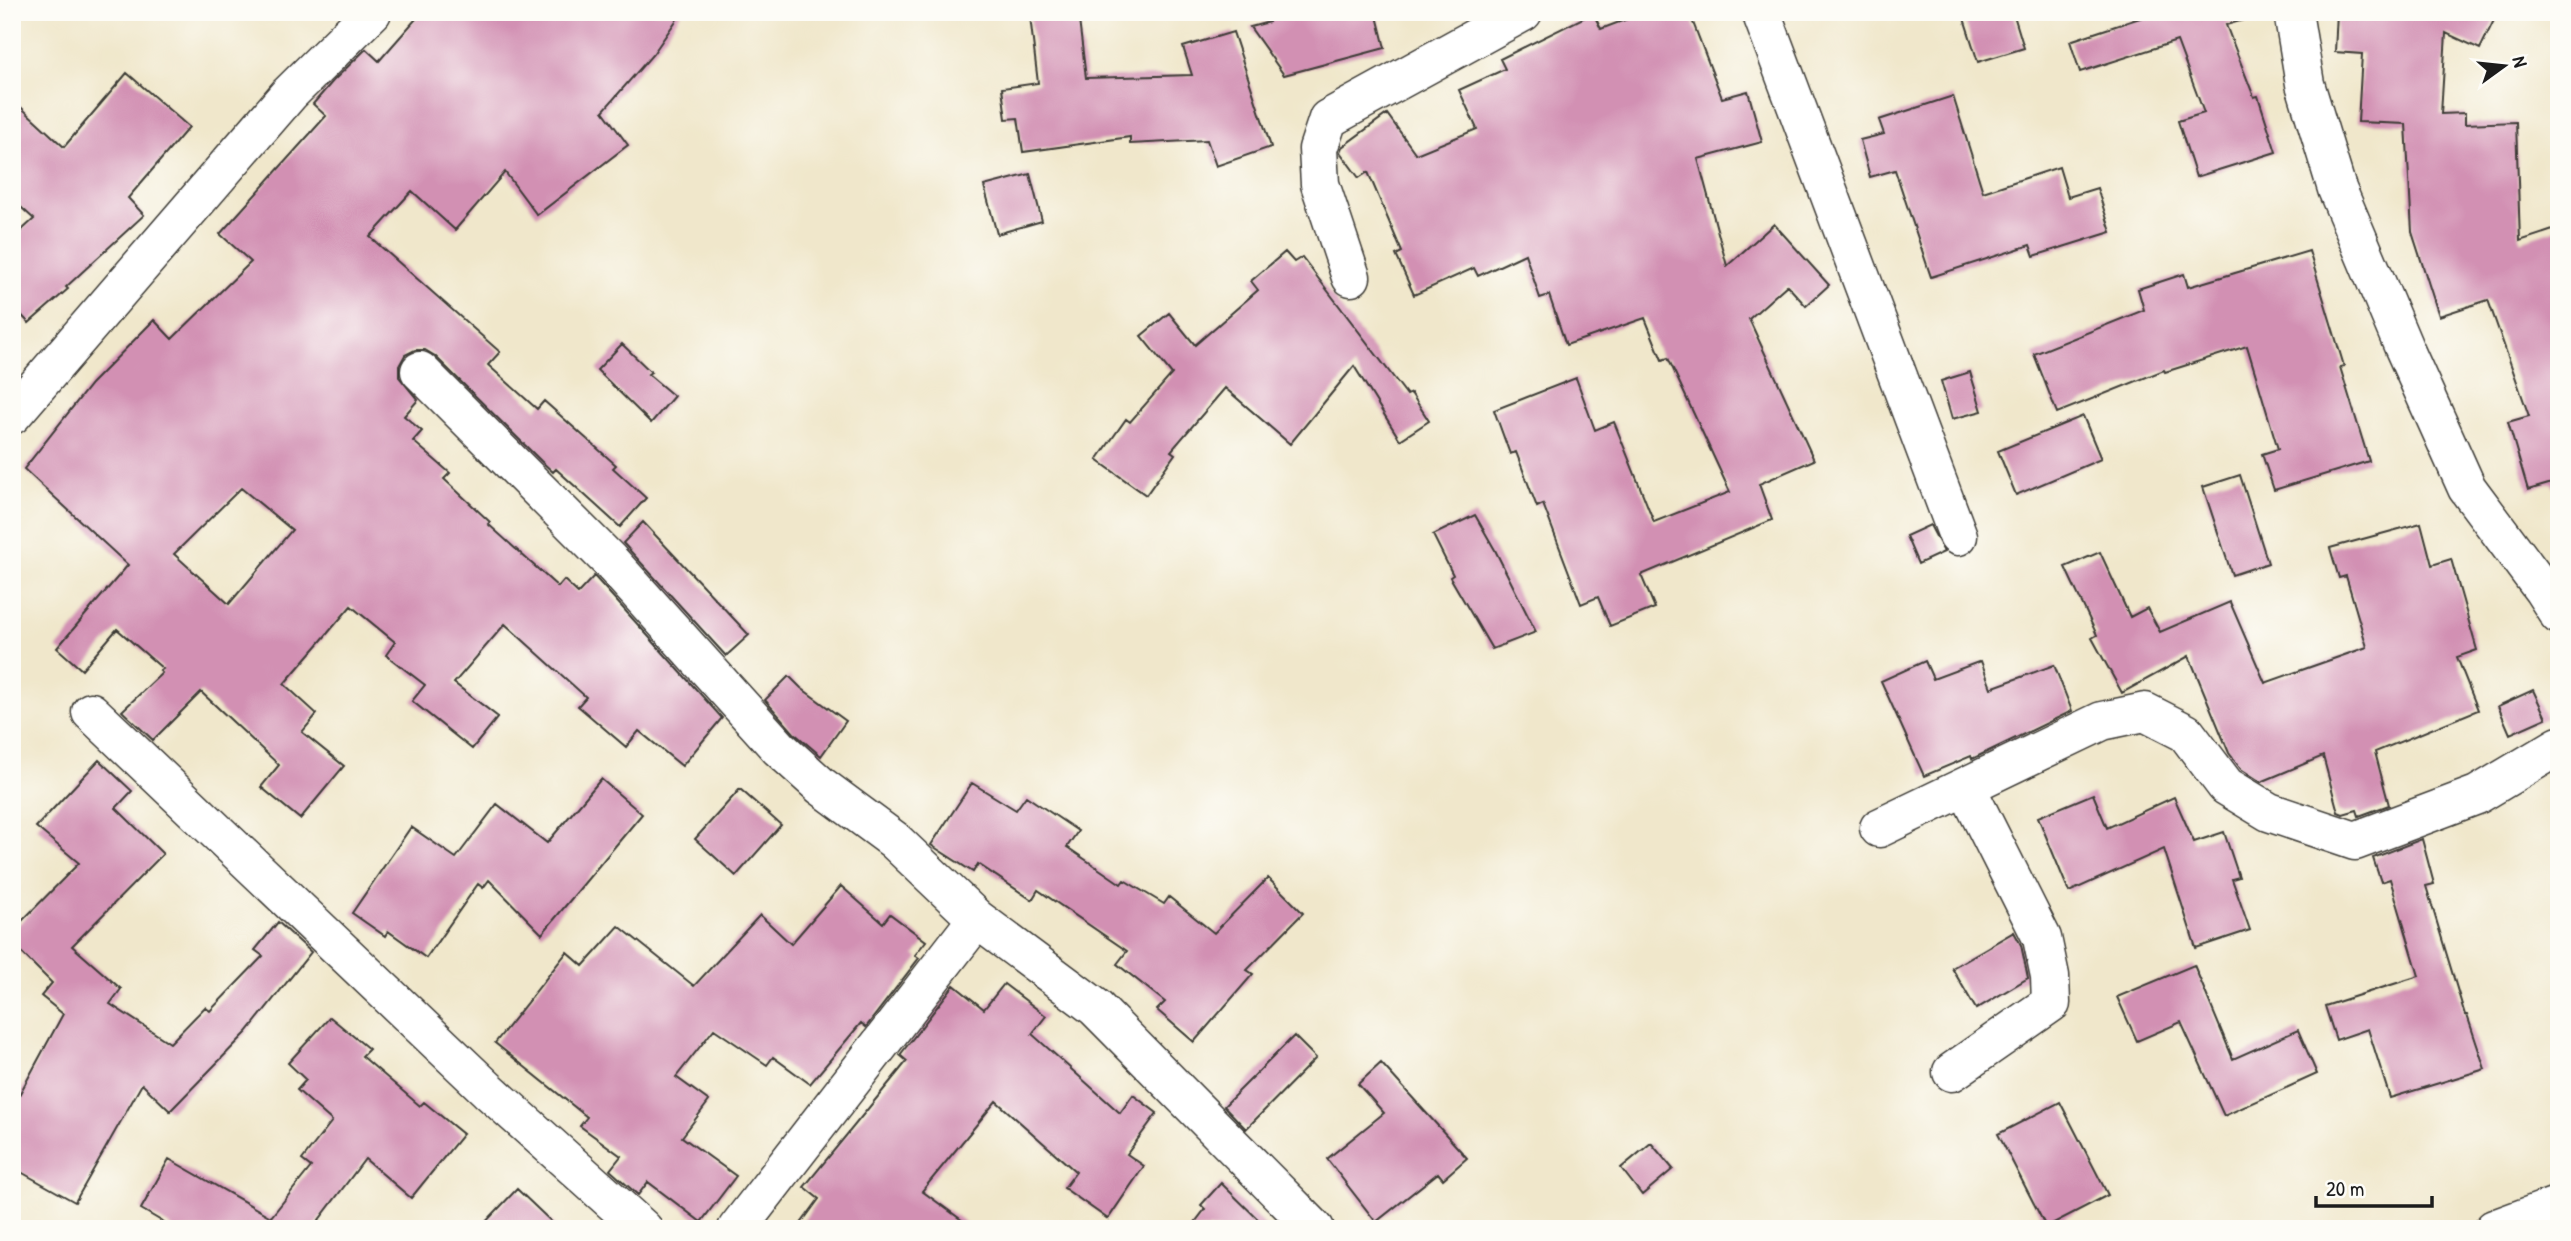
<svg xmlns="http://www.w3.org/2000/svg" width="2571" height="1241" font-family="'Patrick Hand',sans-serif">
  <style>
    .building { fill: #d290b3; fill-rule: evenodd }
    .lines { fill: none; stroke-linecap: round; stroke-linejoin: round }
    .street-casing { stroke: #3c3a36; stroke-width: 41 }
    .street { stroke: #fff; stroke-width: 38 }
  </style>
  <rect width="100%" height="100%" fill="#fdfcf7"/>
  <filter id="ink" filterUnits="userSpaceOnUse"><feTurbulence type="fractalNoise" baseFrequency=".0143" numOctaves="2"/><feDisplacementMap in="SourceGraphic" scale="14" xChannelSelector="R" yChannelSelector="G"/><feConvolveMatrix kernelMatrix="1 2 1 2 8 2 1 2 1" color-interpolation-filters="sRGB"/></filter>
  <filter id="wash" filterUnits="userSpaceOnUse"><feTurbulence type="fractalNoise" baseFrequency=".00686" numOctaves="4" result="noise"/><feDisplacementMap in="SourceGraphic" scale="28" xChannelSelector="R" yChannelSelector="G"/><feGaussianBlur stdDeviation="1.57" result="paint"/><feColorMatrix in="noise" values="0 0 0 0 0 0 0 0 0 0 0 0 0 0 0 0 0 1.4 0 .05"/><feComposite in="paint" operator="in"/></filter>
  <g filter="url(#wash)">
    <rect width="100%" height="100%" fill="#f0e7cb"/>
    <g id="blocks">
      <path class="building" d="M 422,12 L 682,12 L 653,54 L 603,111 L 628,145 L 537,215 L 505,172 L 455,230 L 412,191 L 370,237 L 500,352 L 488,365 L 537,409 L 544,401 L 616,465 L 613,468 L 646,498 L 620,527 L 556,469 L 553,472 L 541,461 L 435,356 L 425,350 L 415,350 L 405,355 L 399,366 L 399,377 L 418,400 L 404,416 L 422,431 L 413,441 L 450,473 L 444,479 L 490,522 L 488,524 L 558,587 L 564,580 L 578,593 L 594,576 L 722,718 L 682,766 L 639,731 L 626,747 L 578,706 L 586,697 L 505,624 L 454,683 L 498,717 L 472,749 L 412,701 L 425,685 L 386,655 L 395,642 L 351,606 L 284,684 L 317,714 L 302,732 L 344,766 L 300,819 L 261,787 L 279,765 L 201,692 L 153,740 L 122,711 L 162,673 L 160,671 L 163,669 L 117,629 L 82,670 L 57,648 L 128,565 L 24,469 L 91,384 L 154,320 L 172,339 L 251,262 L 220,234 L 326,116 L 313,104 L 333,81 L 366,49 L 379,61 ZM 241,488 L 292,530 L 229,604 L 174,554 Z
        M 1061,12 L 1078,12 L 1086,78 L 1192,75 L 1183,47 L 1233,32 L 1271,147 L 1216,166 L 1207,140 L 1130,144 L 1130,137 L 1023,152 L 1018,118 L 1006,119 L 1002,88 L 1038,83 L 1030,16 Z
        M 1266,12 L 1376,12 L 1385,48 L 1284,75 L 1250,27 L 1269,22 Z
        M 1646,12 L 1689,12 L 1722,98 L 1748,91 L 1762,142 L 1698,159 L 1727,266 L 1774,224 L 1829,285 L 1806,306 L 1787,285 L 1749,319 L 1814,460 L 1759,484 L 1772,520 L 1641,575 L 1655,608 L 1610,626 L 1598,597 L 1581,604 L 1543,504 L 1537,507 L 1516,452 L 1510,454 L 1494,410 L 1576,378 L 1595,430 L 1614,422 L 1654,522 L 1730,492 L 1668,358 L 1662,360 L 1645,318 L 1566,345 L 1549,295 L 1540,298 L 1525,254 L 1478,276 L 1474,268 L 1414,295 L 1396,255 L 1402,252 L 1368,172 L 1359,178 L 1340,152 L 1342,147 L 1387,114 L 1416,154 L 1477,129 L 1459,90 L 1505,69 L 1500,59 L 1593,13 L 1601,29 Z
        M 1962,12 L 2013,12 L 2024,48 L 1978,62 Z
        M 2158,12 L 2246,12 L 2247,19 L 2226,25 L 2254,97 L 2258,96 L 2276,152 L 2196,177 L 2178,121 L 2204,113 L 2177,41 L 2080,72 L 2070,41 Z
        M 2337,12 L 2498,12 L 2480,49 L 2446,33 L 2441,114 L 2465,113 L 2465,124 L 2516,122 L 2520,241 L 2559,228 L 2559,488 L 2554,488 L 2552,483 L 2528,490 L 2508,422 L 2529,416 L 2488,300 L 2439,316 L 2412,232 L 2406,124 L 2358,122 L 2362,54 L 2335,52 Z
        M 127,73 L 189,127 L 128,198 L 144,215 L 66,287 L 68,289 L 29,323 L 12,305 L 12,239 L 34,219 L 12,199 L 12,99 L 64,147 Z
        M 1953,96 L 1983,192 L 2059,167 L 2068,197 L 2097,188 L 2111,232 L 2034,256 L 2030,245 L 1931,277 L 1895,170 L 1870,177 L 1860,140 L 1884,134 L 1879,120 Z
        M 1030,174 L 1042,221 L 997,234 L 984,186 Z
        M 2309,251 L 2344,366 L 2340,367 L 2369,461 L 2274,490 L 2262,454 L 2278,449 L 2247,346 L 2165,372 L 2164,370 L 2057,413 L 2034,354 L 2144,310 L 2138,289 L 2184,274 L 2188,287 Z
        M 1285,252 L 1294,262 L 1302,257 L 1407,395 L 1411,393 L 1429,421 L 1400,440 L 1354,366 L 1290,444 L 1225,388 L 1171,451 L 1175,454 L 1146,495 L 1097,460 L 1126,419 L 1130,422 L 1172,374 L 1141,336 L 1169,313 L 1195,345 L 1258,290 L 1251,281 Z
        M 622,344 L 651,372 L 648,374 L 674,396 L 651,423 L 597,370 Z
        M 1970,372 L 1982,411 L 1952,419 L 1941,381 Z
        M 2083,416 L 2101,459 L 2016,495 L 1998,451 Z
        M 2240,475 L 2268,563 L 2232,575 L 2203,487 Z
        M 1475,515 L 1495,550 L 1536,632 L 1492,649 L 1450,577 L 1453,575 L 1433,535 Z
        M 643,522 L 749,635 L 726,656 L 623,543 Z
        M 2421,523 L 2432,565 L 2451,559 L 2477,650 L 2457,657 L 2478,710 L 2375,752 L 2389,805 L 2359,816 L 2357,810 L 2343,814 L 2338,812 L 2323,756 L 2261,782 L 2241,769 L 2229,753 L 2189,656 L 2122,693 L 2092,638 L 2097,635 L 2065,567 L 2100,552 L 2130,617 L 2147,608 L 2160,632 L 2230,602 L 2265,683 L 2367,647 L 2346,576 L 2339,578 L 2330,548 Z
        M 1930,525 L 1944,552 L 1918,564 L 1906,536 Z
        M 1925,661 L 1933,679 L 1981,661 L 1991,688 L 2054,665 L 2072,711 L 1972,759 L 1971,756 L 1924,776 L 1881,681 Z
        M 789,676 L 801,688 L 846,721 L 821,756 L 794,733 L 765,700 Z
        M 2533,690 L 2546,718 L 2510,734 L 2498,706 Z
        M 99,760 L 132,791 L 116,808 L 163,854 L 72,946 L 121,989 L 110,1004 L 170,1043 L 205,1007 L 210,1011 L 263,956 L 255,950 L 278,922 L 311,952 L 247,1032 L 170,1111 L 142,1084 L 75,1202 L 12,1167 L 12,1108 L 63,1014 L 41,996 L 52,983 L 12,943 L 12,931 L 79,863 L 36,827 Z
        M 601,779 L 642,814 L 542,934 L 489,880 L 483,888 L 478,884 L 426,958 L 388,931 L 385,936 L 352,913 L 411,827 L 456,858 L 497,804 L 547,843 Z
        M 972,783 L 1016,810 L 1026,796 L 1078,831 L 1067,847 L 1121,884 L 1124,880 L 1164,904 L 1169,897 L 1214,933 L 1268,878 L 1303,913 L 1247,970 L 1253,974 L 1194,1042 L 1157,1010 L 1165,1002 L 1117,964 L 1127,951 L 1038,890 L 1032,900 L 978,864 L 973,872 L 931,845 Z
        M 740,789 L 781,825 L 736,876 L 695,839 Z
        M 2093,794 L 2107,828 L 2174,797 L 2194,842 L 2224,832 L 2239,877 L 2232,879 L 2250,930 L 2196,948 L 2164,849 L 2069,892 L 2038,817 Z
        M 2422,839 L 2434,884 L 2426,886 L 2465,1015 L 2467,1015 L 2485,1069 L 2390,1098 L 2368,1029 L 2336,1040 L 2325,1006 L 2419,976 L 2390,879 L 2381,882 L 2373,858 Z
        M 841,886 L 883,923 L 890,914 L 926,941 L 915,955 L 919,958 L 866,1027 L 861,1023 L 810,1084 L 773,1057 L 767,1065 L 714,1029 L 676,1077 L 709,1101 L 682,1137 L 736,1176 L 701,1222 L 648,1182 L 638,1195 L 610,1170 L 621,1156 L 580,1126 L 587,1117 L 495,1043 L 567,952 L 583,966 L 619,926 L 694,986 L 760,915 L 791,944 Z
        M 2014,932 L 2021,945 L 2028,978 L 1976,1009 L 1952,968 Z
        M 2194,965 L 2233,1059 L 2298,1030 L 2317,1074 L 2224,1116 L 2181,1022 L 2137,1041 L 2117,997 Z
        M 1004,984 L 1046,1016 L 1032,1034 L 1120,1113 L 1133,1095 L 1157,1113 L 1127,1154 L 1144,1166 L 1108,1219 L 1064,1188 L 1076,1172 L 996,1101 L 922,1191 L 974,1229 L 797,1229 L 819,1199 L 804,1187 L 907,1061 L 900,1055 L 954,985 L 984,1009 Z
        M 330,1017 L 369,1049 L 362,1056 L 420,1106 L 424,1102 L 463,1134 L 411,1198 L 365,1159 L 312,1229 L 175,1229 L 141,1209 L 169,1159 L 271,1217 L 311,1167 L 302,1160 L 332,1121 L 297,1090 L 306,1080 L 288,1063 Z
        M 1294,1036 L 1316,1058 L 1246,1129 L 1224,1106 Z
        M 1381,1063 L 1467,1158 L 1443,1179 L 1438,1173 L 1376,1222 L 1327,1159 L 1384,1113 L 1358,1084 Z
        M 2060,1102 L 2108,1195 L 2046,1227 L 1998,1134 Z
        M 1651,1143 L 1673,1169 L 1642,1195 L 1621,1168 Z
        M 1221,1183 L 1268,1229 L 1190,1229 L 1205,1209 L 1201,1205 Z
        M 517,1189 L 559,1229 L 479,1229 Z"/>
    </g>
  </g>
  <g filter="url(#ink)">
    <use href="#blocks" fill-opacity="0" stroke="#3c3a36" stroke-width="2"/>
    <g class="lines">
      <g class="street-casing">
        <path id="street" d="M 1761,12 L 1958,536
          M 2293,12 L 2305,84 L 2337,189 L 2404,348 L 2467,488 L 2543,590 L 2559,615
          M 1351,277 L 1320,184 L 1318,149 L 1328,119 L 1523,12
          M 420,371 L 609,560 L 779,748 L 821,786 L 894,840 L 977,919 L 1095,1007 L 1315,1229
          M 12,415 L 289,94 L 372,12
          M 91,712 L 488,1090 L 643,1229
          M 1879,828 L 2102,721 L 2145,712 L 2186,733 L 2226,786 L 2269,812 L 2355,841 L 2477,795 L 2559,746
          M 1952,1072 L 2051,1003 L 2050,976 L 2042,938 L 1966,787
          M 737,1229 L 977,919
          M 2494,1229 L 2559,1205"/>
      </g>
      <use href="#street" class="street"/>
    </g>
  </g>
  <rect width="2571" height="1241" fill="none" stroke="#fdfcf7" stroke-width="42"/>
  <g transform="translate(2504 66) rotate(75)" stroke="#fdfcf7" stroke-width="5" paint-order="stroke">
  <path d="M0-5L12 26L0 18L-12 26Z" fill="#1c1c1c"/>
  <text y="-10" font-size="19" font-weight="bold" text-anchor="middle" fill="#1c1c1c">N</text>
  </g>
  <path d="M2316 1196v10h116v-10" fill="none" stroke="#1c1c1c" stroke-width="3.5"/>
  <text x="2326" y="1196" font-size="21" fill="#1c1c1c" stroke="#fdfcf7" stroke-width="5" paint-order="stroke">20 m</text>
</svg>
